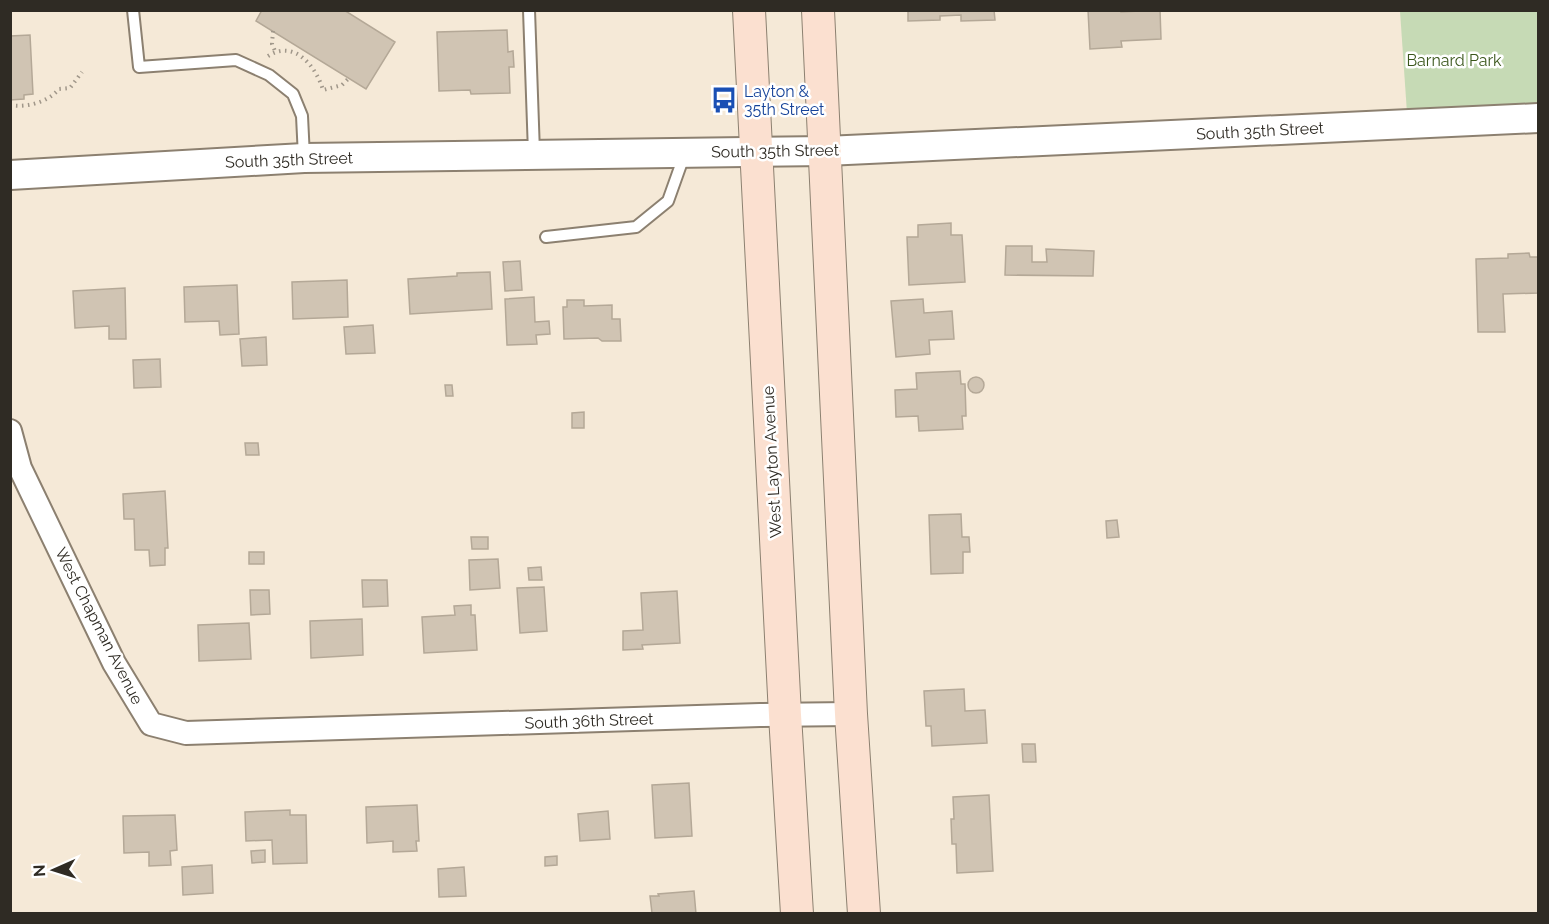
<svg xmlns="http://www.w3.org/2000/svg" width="1549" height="924" font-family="Raleway,sans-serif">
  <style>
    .green { fill: #c6dab5 }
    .building { fill: #d0c4b3; stroke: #b4a897; stroke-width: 1.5 }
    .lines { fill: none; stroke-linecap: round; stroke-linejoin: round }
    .service-casing { stroke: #8c8070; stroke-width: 14 }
    .minor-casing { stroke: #8c8070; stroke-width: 26 }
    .tertiary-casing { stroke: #8c8070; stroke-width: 32 }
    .secondary-casing { stroke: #8c8070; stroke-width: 34 }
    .path { stroke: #a0978a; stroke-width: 4; stroke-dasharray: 1.5 4.5; stroke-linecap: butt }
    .service { stroke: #fff; stroke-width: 10 }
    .minor { stroke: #fff; stroke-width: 22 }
    .tertiary { stroke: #fff; stroke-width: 28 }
    .secondary { stroke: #fbe0d0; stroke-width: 32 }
    .labels { text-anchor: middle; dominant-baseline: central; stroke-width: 5; stroke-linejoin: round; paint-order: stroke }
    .park-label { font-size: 16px; fill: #3a561b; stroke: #fff }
    .transit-label { font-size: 16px; fill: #164399; stroke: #fff; text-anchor: start }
    .street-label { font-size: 16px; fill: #2f2b24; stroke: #fff }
  </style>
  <rect width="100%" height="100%" fill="#f5e9d7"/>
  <path class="green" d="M 1400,11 L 1538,11 L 1538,103 L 1407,113 Z"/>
  <path class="building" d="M 262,10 L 344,10 L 395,42 L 366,89 L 256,21 Z
    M 908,10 L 994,10 L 995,20 L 961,21 L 961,15 L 940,16 L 940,20 L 908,21 Z
    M 1088,10 L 1121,10 L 1121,12 L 1160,10 L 1161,39 L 1121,41 L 1122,47 L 1090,49 Z
    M 507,30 L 508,52 L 513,51 L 514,67 L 509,67 L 510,93 L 471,94 L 470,90 L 439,91 L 437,32 Z
    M 30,35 L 33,94 L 24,95 L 24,99 L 10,100 L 10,36 Z
    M 951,223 L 951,235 L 962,235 L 965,282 L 909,285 L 907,237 L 918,237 L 918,225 Z
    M 1006,246 L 1032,246 L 1032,262 L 1047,262 L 1046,249 L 1094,251 L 1093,276 L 1005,275 Z
    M 1529,253 L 1530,257 L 1538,257 L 1538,293 L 1503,294 L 1505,332 L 1478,332 L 1476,259 L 1508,258 L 1508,254 Z
    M 520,261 L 522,290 L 505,291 L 503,262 Z
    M 490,272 L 492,309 L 410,314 L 408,279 L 457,276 L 457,273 Z
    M 347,280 L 348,317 L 293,319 L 292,282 Z
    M 237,285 L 239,334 L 220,335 L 219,321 L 185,322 L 184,287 Z
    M 125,288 L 126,339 L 109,339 L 109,326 L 75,328 L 73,291 Z
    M 534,297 L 535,322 L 549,321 L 550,334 L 536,335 L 537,344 L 507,345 L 505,299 Z
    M 923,299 L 924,313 L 952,311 L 954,339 L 929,340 L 930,354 L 896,357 L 891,301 Z
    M 567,300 L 584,300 L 584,306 L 612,305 L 612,319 L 620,319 L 621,341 L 602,341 L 598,338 L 564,339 L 563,307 L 567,307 Z
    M 373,325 L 375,353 L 346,354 L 344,327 Z
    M 266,337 L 267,365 L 242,366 L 240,339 Z
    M 160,359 L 161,387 L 134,388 L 133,360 Z
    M 960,371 L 961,384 L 965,384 L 966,416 L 962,416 L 963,429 L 919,431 L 918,416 L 896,417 L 895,390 L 917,389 L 916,373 Z
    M968 385a8 8 0 1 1 16 0a8 8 0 1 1-16 0Z
    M 445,385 L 452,385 L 453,396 L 446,396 Z
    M 584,412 L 584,428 L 572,428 L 572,413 Z
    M 245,443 L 258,443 L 259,455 L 246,455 Z
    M 165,491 L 168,548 L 165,548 L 165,565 L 150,566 L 149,550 L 135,550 L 134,519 L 124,519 L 123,494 Z
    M 961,514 L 962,537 L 969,537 L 970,552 L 963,552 L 963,573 L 931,574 L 929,515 Z
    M 1117,520 L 1119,537 L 1107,538 L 1106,521 Z
    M 471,537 L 488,537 L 488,549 L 472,549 Z
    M 249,552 L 264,552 L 264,564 L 249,564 Z
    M 498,559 L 500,588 L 470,590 L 469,560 Z
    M 541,567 L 542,580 L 529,580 L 528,568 Z
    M 362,580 L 387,580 L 388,606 L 363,607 Z
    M 544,587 L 547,631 L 520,633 L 517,588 Z
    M 250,590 L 269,590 L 270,614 L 251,615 Z
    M 677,591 L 680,643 L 642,645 L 643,649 L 623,650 L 623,631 L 643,630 L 641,593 Z
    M 471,605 L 471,615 L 475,615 L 477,650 L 424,653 L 422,617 L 455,615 L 454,606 Z
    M 362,619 L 363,655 L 311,658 L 310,621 Z
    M 249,623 L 251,659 L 199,661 L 198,625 Z
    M 964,689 L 965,711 L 985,710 L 987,743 L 932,746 L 931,726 L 926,726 L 924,691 Z
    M 1022,744 L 1035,744 L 1036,762 L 1023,762 Z
    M 689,783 L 692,836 L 655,838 L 652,785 Z
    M 989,795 L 993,871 L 957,873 L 956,844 L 952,844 L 951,819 L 954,819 L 953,797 Z
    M 417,805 L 419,841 L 416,841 L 417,851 L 393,852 L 393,841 L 367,843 L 366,807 Z
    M 290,810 L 290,815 L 306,815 L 307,863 L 273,864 L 272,840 L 246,841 L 245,812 Z
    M 608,811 L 610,839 L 580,841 L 578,814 Z
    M 175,815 L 177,850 L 170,851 L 171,865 L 149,866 L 149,852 L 124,853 L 123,816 Z
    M 265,850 L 265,862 L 252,863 L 251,851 Z
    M 557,856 L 557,865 L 545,866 L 545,857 Z
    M 212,865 L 213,893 L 183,895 L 182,867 Z
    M 464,867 L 466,896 L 439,897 L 438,869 Z
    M 694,891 L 696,914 L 652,913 L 650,896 L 659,896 L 658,894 Z"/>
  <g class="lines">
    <g class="service-casing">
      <path id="service" d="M 133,10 L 139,67 L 236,60 L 269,75 L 293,94 L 302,116 L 304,157
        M 529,10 L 534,153
        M 546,237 L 636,227 L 668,201 L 684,156"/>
    </g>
    <g class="minor-casing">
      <path id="minor" d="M 10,431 L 20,468 L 114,663 L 151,724 L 186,733 L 760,715 L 851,714"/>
    </g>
    <g class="tertiary-casing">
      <path id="tertiary" d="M 10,175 L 304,158 L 826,151 L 1538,118"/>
    </g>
    <g class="secondary-casing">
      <path id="secondary" d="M 749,10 L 785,715 L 797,914
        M 818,10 L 851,714 L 864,914"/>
    </g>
    <path class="path" d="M 273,31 L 272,44 L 275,51
      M 268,56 C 294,39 316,66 323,90 L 342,85 L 349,78
      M 10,105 C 27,108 48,102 59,89 L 70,88 L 82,72"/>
    <use href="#service" class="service"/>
    <use href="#minor" class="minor"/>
    <use href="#tertiary" class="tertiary"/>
    <use href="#secondary" class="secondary"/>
  </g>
  <defs>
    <g id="bus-bare" transform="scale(2.07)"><path d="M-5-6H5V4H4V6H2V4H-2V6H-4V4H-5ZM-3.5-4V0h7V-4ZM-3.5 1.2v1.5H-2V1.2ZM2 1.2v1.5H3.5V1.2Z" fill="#1a4fb4" stroke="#fff" stroke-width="2.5" paint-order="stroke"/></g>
  </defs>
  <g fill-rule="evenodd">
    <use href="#bus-bare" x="724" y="100"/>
  </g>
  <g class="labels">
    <g class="park-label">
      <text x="1454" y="60">Barnard Park</text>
    </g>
    <g class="transit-label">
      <text x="744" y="91">Layton &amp;<tspan x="744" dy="18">35th Street</tspan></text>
    </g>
    <g class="street-label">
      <text transform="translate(1260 131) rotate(-3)">South 35th Street</text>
      <text transform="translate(775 151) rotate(-1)">South 35th Street</text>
      <text transform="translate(289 160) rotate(-2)">South 35th Street</text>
      <text transform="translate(772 462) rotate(-93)">West Layton Avenue</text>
      <text transform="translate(99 626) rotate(63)">West Chapman Avenue</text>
      <text transform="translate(589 721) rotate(-2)">South 36th Street</text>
    </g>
  </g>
  <rect width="1549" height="924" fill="none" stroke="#2f2b24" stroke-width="24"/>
  <g transform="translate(54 870) rotate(267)" stroke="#ffffff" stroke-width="4.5" paint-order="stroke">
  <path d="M0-4.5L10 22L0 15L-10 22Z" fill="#2f2b24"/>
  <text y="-9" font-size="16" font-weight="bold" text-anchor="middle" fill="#2f2b24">N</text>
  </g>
</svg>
